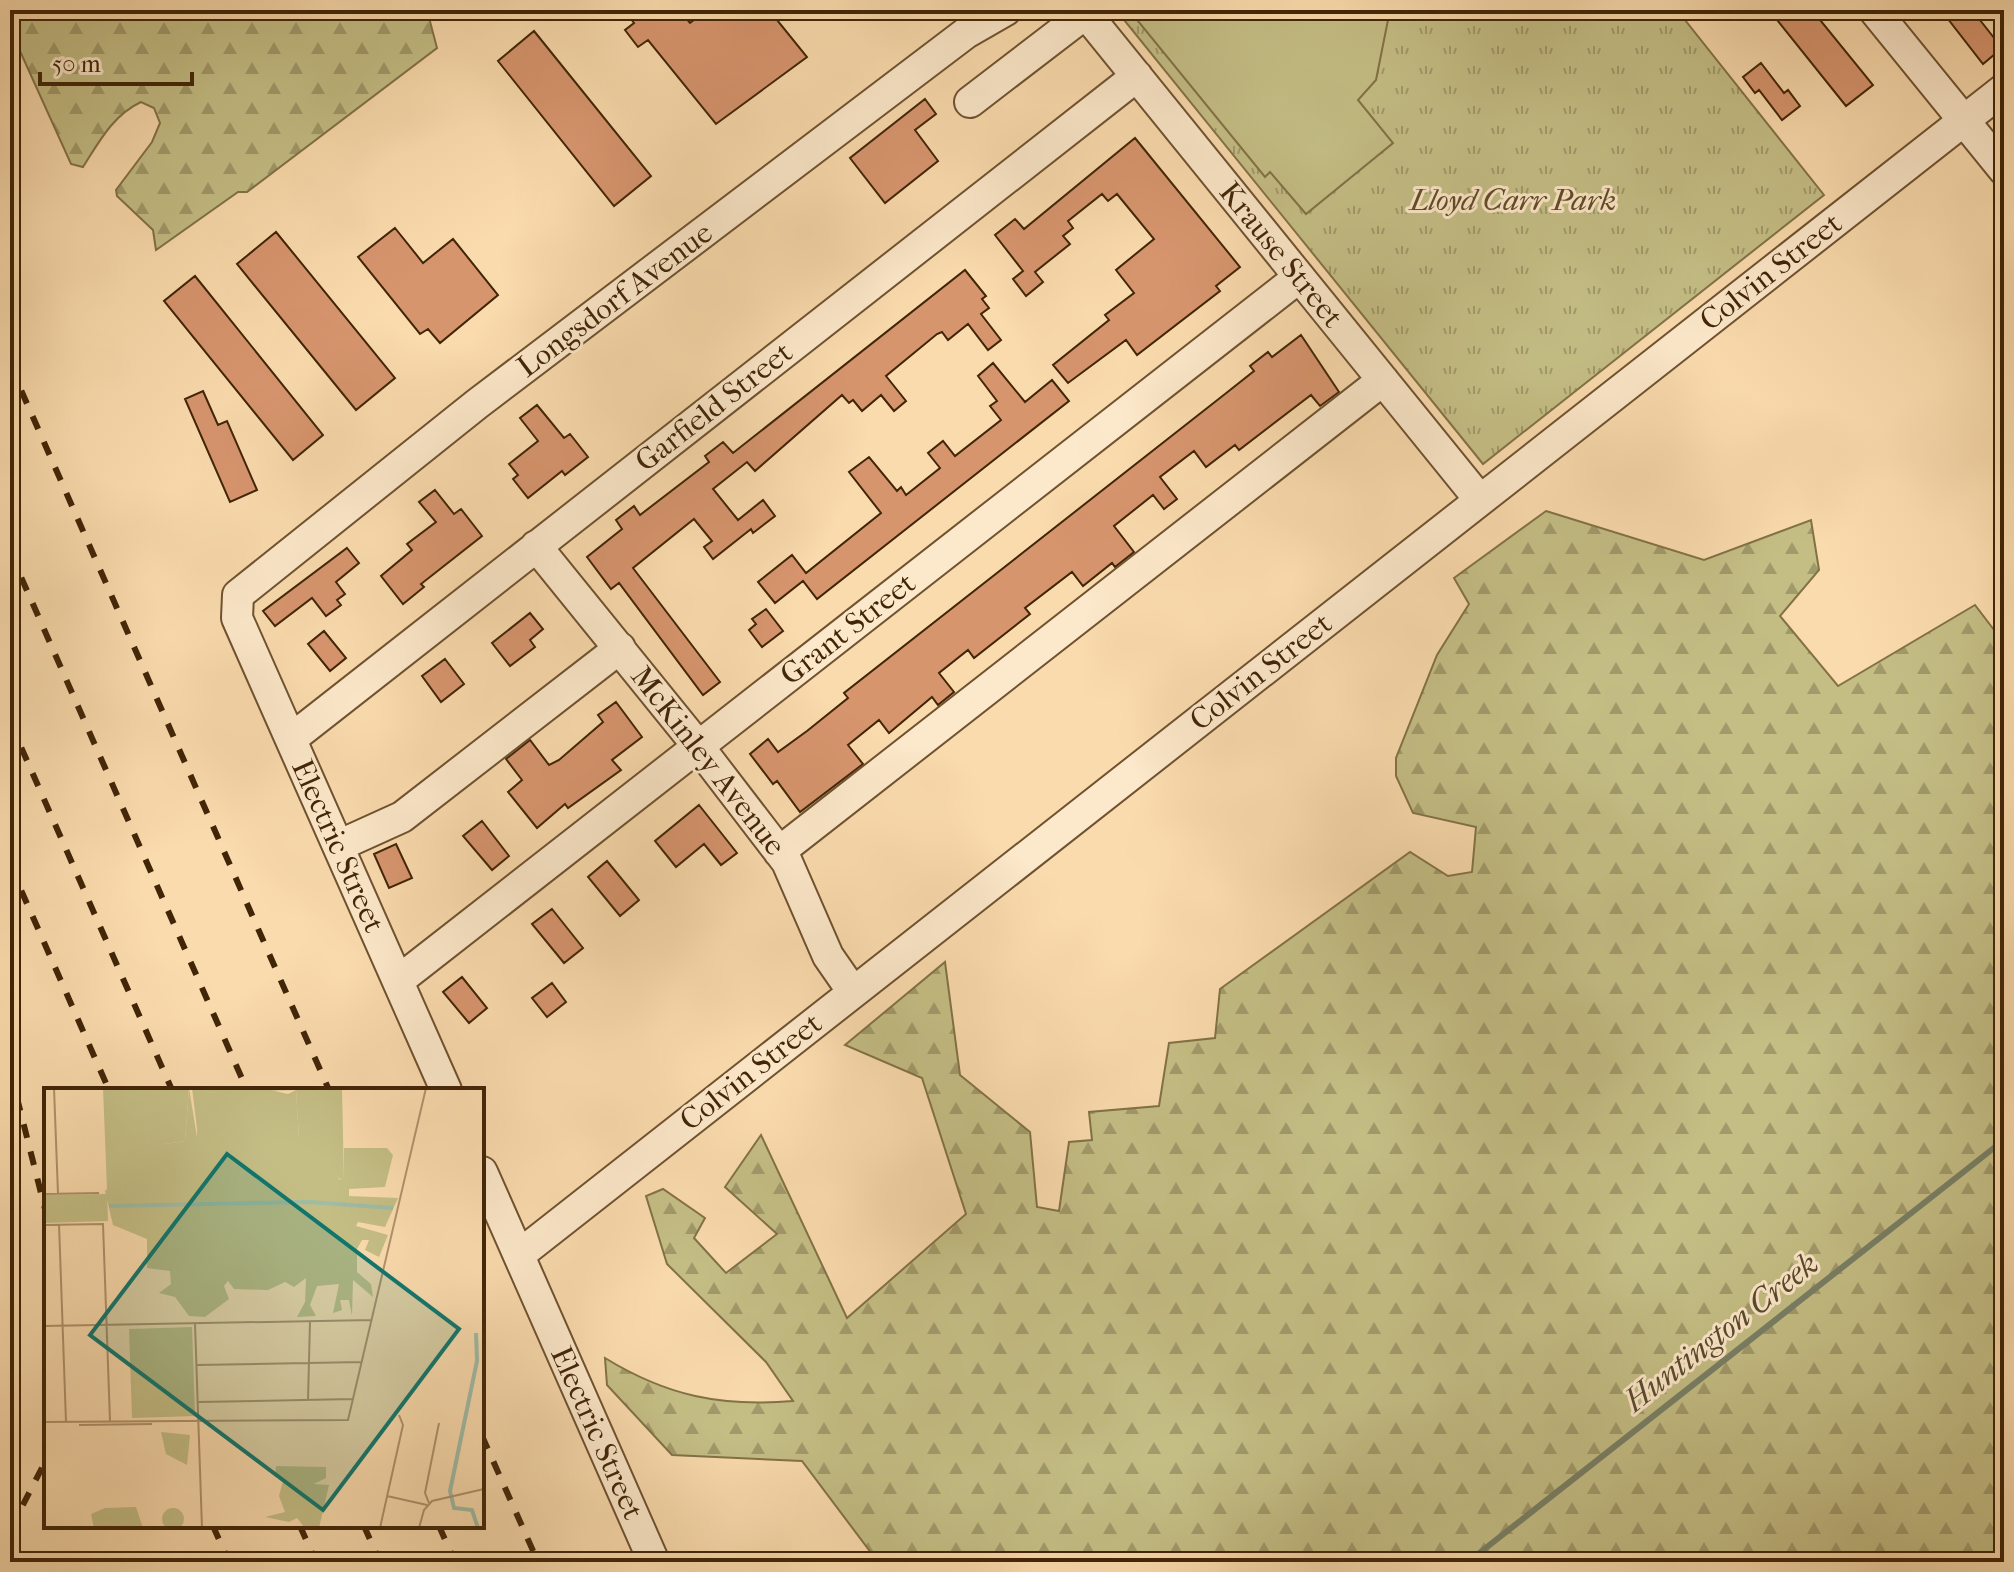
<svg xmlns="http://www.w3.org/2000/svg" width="2014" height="1572" font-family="'IM FELL French Canon',serif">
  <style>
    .forest { fill: url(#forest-firs); stroke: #827246; stroke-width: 2 }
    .park { fill: url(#park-tufts); stroke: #827246; stroke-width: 2 }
    .pitch { fill: #c4be85; stroke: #827246; stroke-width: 2 }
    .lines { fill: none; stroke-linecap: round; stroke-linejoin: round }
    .stream { stroke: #798066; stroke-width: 6 }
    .building { fill: #d7956e; stroke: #412507; stroke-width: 2 }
    .minor-casing { stroke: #6f5230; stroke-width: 34 }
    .minor { stroke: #fce8ca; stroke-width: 30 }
    .rail { stroke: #412507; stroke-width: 6; stroke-dasharray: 14 14; stroke-linecap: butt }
    .labels { text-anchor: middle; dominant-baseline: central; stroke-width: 6; stroke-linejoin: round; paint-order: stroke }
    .park-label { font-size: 30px; font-style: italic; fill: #624b26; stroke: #fce8ca }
    .street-label { font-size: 30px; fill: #412507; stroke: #fce8ca }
    .water-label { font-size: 32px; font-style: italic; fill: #584b2e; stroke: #fce8ca }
    .inset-river { fill: none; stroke: #9fbca5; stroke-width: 4 }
    .inset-road { fill: none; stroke: #b0926b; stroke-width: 2 }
    .view { fill: #0f766e; fill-opacity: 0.15; stroke: #0f766e; stroke-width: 4 }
    .inset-edge { fill: none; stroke: #412507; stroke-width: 4 }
  </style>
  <defs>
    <pattern id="forest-firs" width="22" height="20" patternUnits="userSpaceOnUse" patternTransform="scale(2)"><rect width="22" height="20" fill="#c4be85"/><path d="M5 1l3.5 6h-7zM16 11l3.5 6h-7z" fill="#a19a6b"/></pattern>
    <pattern id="park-tufts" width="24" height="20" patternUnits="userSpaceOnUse" patternTransform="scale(2)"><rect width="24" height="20" fill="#c4be85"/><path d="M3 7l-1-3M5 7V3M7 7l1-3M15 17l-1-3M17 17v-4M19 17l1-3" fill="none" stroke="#a19a6b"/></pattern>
  </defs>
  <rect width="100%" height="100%" fill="#fadbad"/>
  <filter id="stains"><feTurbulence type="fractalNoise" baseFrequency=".0025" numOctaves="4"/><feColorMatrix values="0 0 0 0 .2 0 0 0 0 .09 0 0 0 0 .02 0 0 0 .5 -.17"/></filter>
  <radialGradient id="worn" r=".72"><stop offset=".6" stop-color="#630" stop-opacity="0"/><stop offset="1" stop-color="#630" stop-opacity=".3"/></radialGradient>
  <path class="forest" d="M 10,10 L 427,10 L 437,48 L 247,192 L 238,192 L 156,250 L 153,230 L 117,196 L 116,190 L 152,142 L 160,123 L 154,108 L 141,102 C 113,115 99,142 83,167 L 71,164 L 10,29 Z
    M 1546,511 L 1704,560 L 1811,520 L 1819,570 L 1780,616 L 1838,686 L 1975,605 L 2004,643 L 2004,1562 L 878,1562 L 802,1461 L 672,1455 L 607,1385 L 605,1358 C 667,1396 721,1407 793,1401 L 766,1362 L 667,1264 L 646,1196 L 663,1189 L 705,1218 L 694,1238 L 726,1273 L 777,1234 L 725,1187 L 761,1135 L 847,1318 L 966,1214 L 922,1078 L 845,1045 L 945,962 L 960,1075 L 1030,1132 L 1037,1207 L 1059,1211 L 1069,1142 L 1092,1140 L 1089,1112 L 1159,1106 L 1169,1043 L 1215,1038 L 1220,989 L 1410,852 L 1448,876 L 1472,872 L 1476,827 L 1413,813 L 1396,776 L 1396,758 L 1437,655 L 1469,604 L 1454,578 Z"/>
  <path class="park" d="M 1116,10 L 1677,10 L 1824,195 L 1483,464 Z"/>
  <path class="pitch" d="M 1129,10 L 1390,10 L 1376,80 L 1358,100 L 1393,143 L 1306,214 L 1270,172 L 1265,177 Z"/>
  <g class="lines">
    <path class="stream" d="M 1468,1562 L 2004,1140"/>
  </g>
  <path class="building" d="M 624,10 L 679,10 L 690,23 L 707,10 L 769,10 L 807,57 L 716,124 L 648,40 L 638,47 L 625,30 L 634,23 Z
    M 1769,10 L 1812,10 L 1873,85 L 1846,106 Z
    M 1941,10 L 1972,10 L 2002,48 L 1983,64 Z
    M 534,31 L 651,176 L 614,206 L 498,61 Z
    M 1761,63 L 1784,93 L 1788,90 L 1800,106 L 1782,120 L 1759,90 L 1755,93 L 1743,77 Z
    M 925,99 L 936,114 L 915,130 L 938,161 L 885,203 L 850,158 Z
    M 1135,138 L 1240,267 L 1216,286 L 1220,291 L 1137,355 L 1126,340 L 1068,383 L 1053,365 L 1109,320 L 1105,315 L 1134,293 L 1116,270 L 1154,239 L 1117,194 L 1108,201 L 1102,194 L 1068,221 L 1073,228 L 1063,236 L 1070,244 L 1035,272 L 1043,282 L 1026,296 L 1013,279 L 1023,271 L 995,235 L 1015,219 L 1024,229 Z
    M 395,228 L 423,263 L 453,239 L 498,295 L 440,343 L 428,329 L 420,334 L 358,257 Z
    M 276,232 L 395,378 L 356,410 L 237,264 Z
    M 965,270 L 986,296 L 982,299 L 989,308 L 981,314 L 1001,340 L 988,350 L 968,324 L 948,340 L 942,332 L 937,334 L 886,376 L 906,401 L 894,411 L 881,395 L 862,411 L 853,400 L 849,403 L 842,395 L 755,471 L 747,462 L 713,489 L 738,520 L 763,500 L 775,516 L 753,533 L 751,529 L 713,559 L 704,547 L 712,541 L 694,519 L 633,568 L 720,682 L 703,695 L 619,583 L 611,589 L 587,557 L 622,529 L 616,520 L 634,506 L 640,515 L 709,462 L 705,456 L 723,442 L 733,453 Z
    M 195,276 L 323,435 L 293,460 L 164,301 Z
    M 1301,335 L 1339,392 L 1320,406 L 1311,395 L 1239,450 L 1235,445 L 1206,467 L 1194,451 L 1160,477 L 1177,499 L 1164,509 L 1153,495 L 1114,526 L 1134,552 L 1115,567 L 1112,563 L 1083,586 L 1072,572 L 1025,608 L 1030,614 L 974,658 L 968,650 L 939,673 L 954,692 L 938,705 L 932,697 L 889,733 L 879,720 L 848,745 L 863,764 L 800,812 L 777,781 L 773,784 L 750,754 L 768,739 L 778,752 L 807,731 L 848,698 L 844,693 L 1225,394 L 1254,371 L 1250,366 L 1268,352 L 1272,357 Z
    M 993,363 L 1025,402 L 1052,380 L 1069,401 L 817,599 L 803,581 L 775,603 L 758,582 L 792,555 L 806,573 L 881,513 L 849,472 L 869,457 L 897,491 L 901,487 L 906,495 L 940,468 L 928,453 L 943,441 L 955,456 L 1001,420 L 990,406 L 997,401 L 978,376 Z
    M 203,391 L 218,425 L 227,421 L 257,490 L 230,502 L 185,399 Z
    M 537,405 L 564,438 L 570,434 L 588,457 L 565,475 L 562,471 L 528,498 L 513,479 L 518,475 L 509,464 L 538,441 L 520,418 Z
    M 435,490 L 454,514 L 461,509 L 482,536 L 421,584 L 424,587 L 403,604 L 381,576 L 412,550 L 407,544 L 436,522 L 419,502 Z
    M 347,548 L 359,563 L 336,582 L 345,594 L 337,600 L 341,605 L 326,616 L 312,598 L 275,626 L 263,611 Z
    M 766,609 L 783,631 L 762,647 L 749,630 L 756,624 L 752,619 Z
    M 530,613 L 543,629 L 530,640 L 535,647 L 510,666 L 492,643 Z
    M 324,631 L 346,658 L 330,671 L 308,644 Z
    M 445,659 L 464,684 L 441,702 L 422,676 Z
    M 616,702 L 642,737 L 612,760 L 621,770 L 568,808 L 565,804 L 537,828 L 508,792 L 522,780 L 506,759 L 530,740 L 549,765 L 559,760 L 603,722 L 598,715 Z
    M 699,805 L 737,853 L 721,865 L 704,844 L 676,867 L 655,841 Z
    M 482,821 L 509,856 L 492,870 L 463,836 Z
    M 396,844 L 412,878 L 389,888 L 374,854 Z
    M 607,861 L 639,900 L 620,916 L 588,877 Z
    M 552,909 L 583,948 L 564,963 L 532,924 Z
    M 462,977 L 487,1008 L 469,1023 L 443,992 Z
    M 552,983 L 566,1002 L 547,1017 L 532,998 Z"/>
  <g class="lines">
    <g class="minor-casing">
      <path id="minor" d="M 1083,10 L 1480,500
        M 1874,10 L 2004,170
        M 970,102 L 1086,13
        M 536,546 L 698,746 L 787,862 L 828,956 L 853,992
        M 291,739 L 1137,76
        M 338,846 L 402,817 L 620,648
        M 779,852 L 1383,380
        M 398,981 L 1298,278
        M 446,1090 L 237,618 L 238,595 L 477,404 L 966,33 L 1006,10
        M 482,1172 L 654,1562
        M 519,1255 L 2004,89"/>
    </g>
    <use href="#minor" class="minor"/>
    <path class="rail" d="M 10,365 L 329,1090
      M 10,552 L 247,1090
      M 10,722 L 172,1090
      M 10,865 L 109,1090
      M 10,1070 L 46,1213
      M 482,1436 L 538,1562
      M 213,1526 L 229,1562
      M 300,1526 L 316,1562
      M 364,1526 L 380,1562
      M 439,1526 L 455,1562
      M 10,1530 L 46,1460"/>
  </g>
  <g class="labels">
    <g class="park-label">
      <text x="1513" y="200">Lloyd Carr Park</text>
    </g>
    <g class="street-label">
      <text transform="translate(1281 255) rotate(51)">Krause Street</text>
      <text transform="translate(1771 272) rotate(-38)">Colvin Street</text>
      <text transform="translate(615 300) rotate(-37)">Longsdorf Avenue</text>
      <text transform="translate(714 407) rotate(-38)">Garfield Street</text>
      <text transform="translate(848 629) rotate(-38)">Grant Street</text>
      <text transform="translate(1261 672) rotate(-38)">Colvin Street</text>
      <text transform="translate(708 761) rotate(52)">McKinley Avenue</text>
      <text transform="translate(338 846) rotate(66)">Electric Street</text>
      <text transform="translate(751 1072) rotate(-38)">Colvin Street</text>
      <text transform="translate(597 1433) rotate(66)">Electric Street</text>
    </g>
    <g class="water-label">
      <text transform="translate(1721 1332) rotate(-38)">Huntington Creek</text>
    </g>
  </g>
  <g transform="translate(44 1088)">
    <rect width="440" height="440" fill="#fadbad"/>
    <path d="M 59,0 L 145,0 L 141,53 L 120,56 L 106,42 L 104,56 L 78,71 L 79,103 L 63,101 ZM 148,0 L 298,0 L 300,93 L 272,76 L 255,50 L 252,2 L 160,5 L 154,49 Z" fill="#c4be85"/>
    <path d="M 145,0 L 153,49 L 155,7 L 160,5 L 222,1 L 244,6 L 252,2 L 255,50 L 269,57 L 273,76 L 291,79 L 295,91 L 300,92 L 300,60 L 343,60 L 349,67 L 341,99 L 305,101 L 305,108 L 354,110 L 341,139 L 314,134 L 312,138 L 344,147 L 335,169 L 321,162 L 325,152 L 318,152 L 313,161 L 313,184 L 327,196 L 329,209 L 309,192 L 308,228 L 305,212 L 296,212 L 298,222 L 289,225 L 295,196 L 273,198 L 266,217 L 272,228 L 253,229 L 261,214 L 262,190 L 250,199 L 241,194 L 224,202 L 190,201 L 184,193 L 180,198 L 185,211 L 161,229 L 145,228 L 131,209 L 115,205 L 127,196 L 126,183 L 103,180 L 103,151 L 69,137 L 61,103 L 66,98 L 79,103 L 76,65 L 87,53 L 104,56 L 105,41 L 117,46 L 120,56 L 141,53 ZM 232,378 L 282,379 L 282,390 L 270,396 L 285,397 L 275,440 L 261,440 L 253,430 L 245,434 L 221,429 L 241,424 L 235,408 L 239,393 L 231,388 Z" fill="#c4be85"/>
    <path d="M 63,106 L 64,133 L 0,135 L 0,107 ZM 148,239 L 151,328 L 88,330 L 85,241 Z" fill="#c4be85"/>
    <path d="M 130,284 L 147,284 L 147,326 L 112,324 L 115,304 L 131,292 ZM 117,344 L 146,347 L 143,377 L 122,366 ZM 92,419 L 99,440 L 50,440 L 47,426 L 61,420 ZM118 431a11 11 0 1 1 22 0a11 11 0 1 1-22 0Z" fill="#c4be85"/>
    <path class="inset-river" d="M 65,118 L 265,114 L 349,120M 432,245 L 433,273 L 406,403 L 410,420 L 428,422 L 434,440"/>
    <path class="inset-road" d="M 10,0 L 14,106M 0,106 L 55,105M 15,136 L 22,334M 0,137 L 59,136 L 66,333M 151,236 L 158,440M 0,238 L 328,232M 153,277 L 318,274M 264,312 L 266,233M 154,314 L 309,311M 0,334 L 304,332 L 382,0M 35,337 L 108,336M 343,408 L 383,417M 385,415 L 381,405 L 395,335M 336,440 L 359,337 L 355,327M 375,440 L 380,422 L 388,413 L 440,401"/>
    <path class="view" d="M 183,66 L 415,241 L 279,422 L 46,247 Z"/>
    <rect width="440" height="440" class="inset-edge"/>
  </g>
  <rect width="2014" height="1572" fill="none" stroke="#fadbad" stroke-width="40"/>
  <rect x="12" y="12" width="1990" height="1548" fill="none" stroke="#412507" stroke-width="4"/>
  <rect x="20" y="20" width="1974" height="1532" fill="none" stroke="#412507" stroke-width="2"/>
  <path d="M40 72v12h152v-12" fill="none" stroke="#412507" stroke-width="4"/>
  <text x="52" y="72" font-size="24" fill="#412507" stroke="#fce8ca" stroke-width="6" paint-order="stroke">50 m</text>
  <rect width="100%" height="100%" filter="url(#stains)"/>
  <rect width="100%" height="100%" fill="url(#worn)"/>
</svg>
